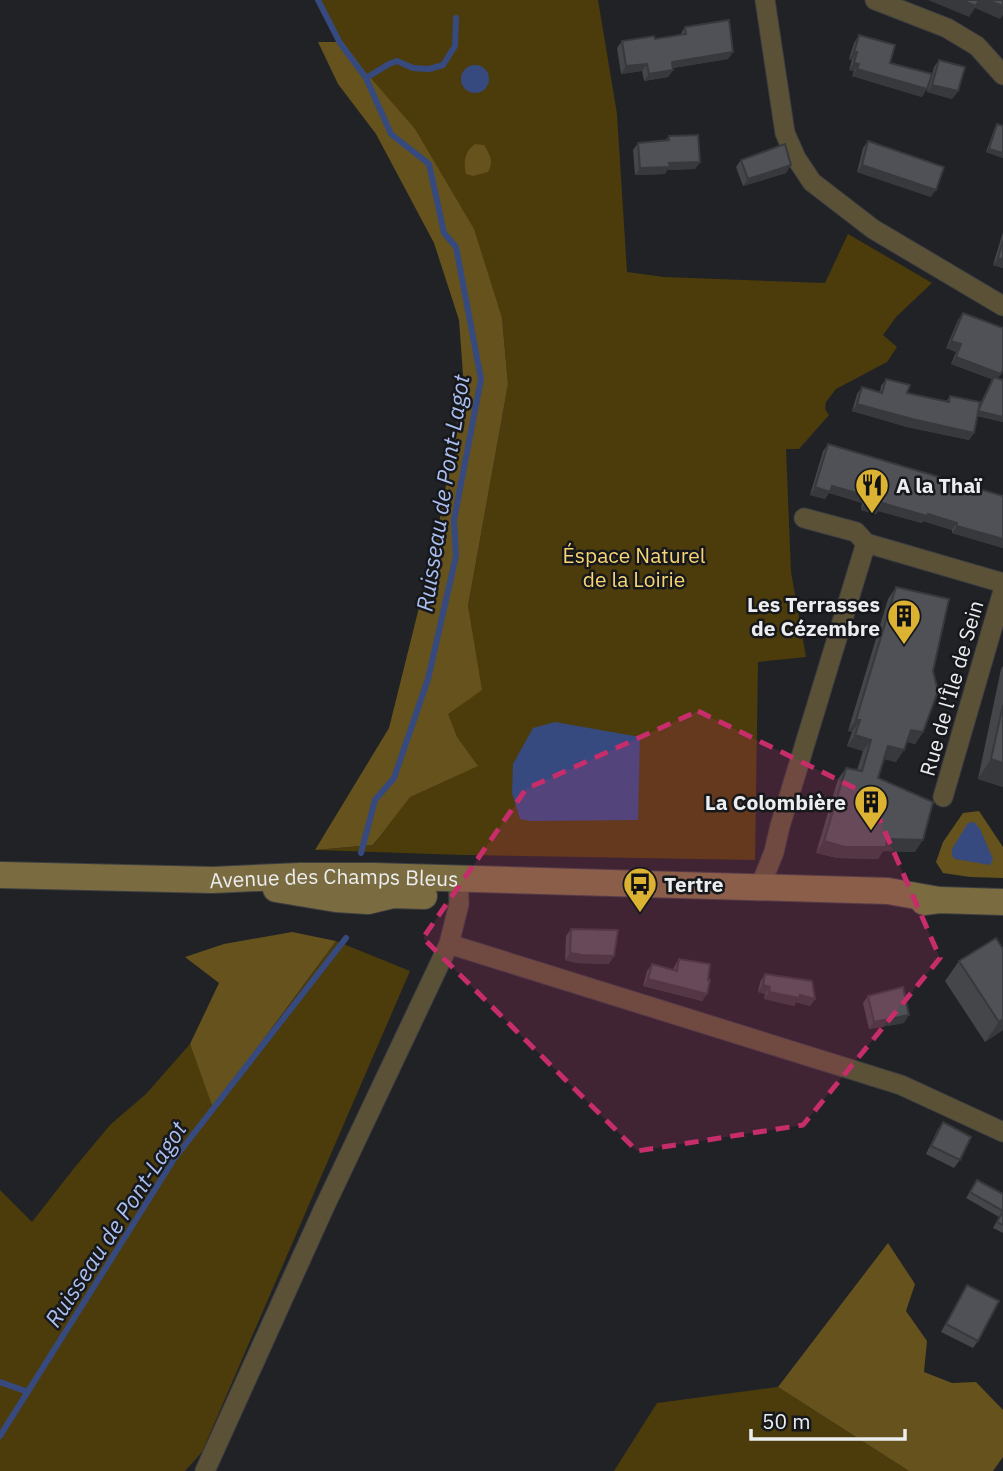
<svg xmlns="http://www.w3.org/2000/svg" width="1003" height="1471" font-family="'IBM Plex Sans',sans-serif">
  <style>
    .green { fill: #4c3c0b }
    .forest { fill: #65521d }
    .water { fill: #364a80 }
    .lines { fill: none; stroke-linecap: round; stroke-linejoin: round }
    .stream { stroke: #364a80; stroke-width: 6 }
    .street-casing { stroke: #3c3e42; stroke-width: 21 }
    .secondary-casing { stroke: #3c3e42; stroke-width: 28 }
    .street { stroke: #5b5137; stroke-width: 19 }
    .secondary { stroke: #7b6b41; stroke-width: 26 }
    .wall { fill: #44464a }
    .shaded-wall { fill: #37393c }
    .building { fill: #4f5156; stroke: #37393c; stroke-width: 2 }
    .marked { fill: #c62d6a; fill-opacity: 0.2; stroke: #c62d6a; stroke-width: 5; stroke-dasharray: 14 9; stroke-linejoin: round }
    .labels { text-anchor: middle; dominant-baseline: central; stroke-width: 5; stroke-linejoin: round; paint-order: stroke }
    .poi-label { font-size: 21px; font-weight: bold; fill: #ebedef; stroke: #17181c; text-anchor: start }
    .park-label { font-size: 21px; fill: #f8d574; stroke: #17181c }
    .street-label { font-size: 21px; fill: #ebedef; stroke: #17181c }
    .water-label { font-size: 23px; font-style: italic; fill: #aabff0; stroke: #17181c }
  </style>
  <rect width="100%" height="100%" fill="#202226"/>
  <path class="green" d="M 318,0 L 598,0 L 617,114 L 627,272 L 664,277 L 825,283 L 848,234 L 932,283 L 896,317 L 883,335 L 897,347 L 887,362 L 836,389 L 826,402 L 825,409 L 829,415 L 799,449 L 786,449 L 791,572 L 806,657 L 758,662 L 755,860 L 463,855 L 315,850 L 374,845 L 448,714 L 471,628 L 468,606 L 508,384 L 502,318 L 363,69 L 336,35 Z
    M 336,941 L 410,971 L 202,1452 L 185,1471 L 0,1471 L 0,1190 L 32,1222 L 75,1167 L 110,1125 L 146,1094 L 190,1044 L 214,1108 Z
    M 778,1387 L 909,1471 L 614,1471 L 657,1403 Z"/>
  <path class="forest" d="M 318,42 L 343,42 L 363,69 L 415,129 L 474,229 L 502,318 L 508,384 L 468,606 L 482,690 L 448,714 L 457,737 L 478,766 L 410,797 L 373,845 L 315,850 L 389,728 L 436,539 L 464,388 L 459,320 L 434,243 L 376,134 L 338,84 Z
    M 475,144 L 484,145 C 490,155 494,161 488,172 L 473,176 L 466,174 C 463,162 465,151 475,144 Z
    M 979,811 L 1003,847 L 1003,878 L 970,877 L 943,873 L 936,862 L 943,842 L 963,813 Z
    M 292,932 L 336,941 L 213,1108 L 190,1044 L 219,983 L 185,957 L 224,944 Z
    M 888,1243 L 915,1284 L 906,1311 L 927,1341 L 924,1372 L 952,1383 L 976,1382 L 1003,1410 L 1003,1457 L 993,1471 L 909,1471 L 778,1387 Z"/>
  <path class="water" d="M461 79a14 14 0 1 1 28 0a14 14 0 1 1-28 0Z
    M 555,722 L 640,737 L 638,820 L 530,821 L 520,819 L 512,793 L 513,764 L 533,728 Z
    M 974,822 L 980,829 L 993,859 L 990,865 L 955,859 L 952,856 L 952,849 L 968,823 Z"/>
  <g class="lines">
    <path class="stream" d="M 318,0 L 340,43 L 366,78 L 391,134 L 429,164 L 444,233 L 456,247 L 481,379 L 454,520 L 456,556 L 428,679 L 394,778 L 375,800 L 361,853
      M 366,78 L 389,64 L 397,61 L 413,68 L 429,69 L 443,65 L 455,46 L 456,18
      M 0,1382 L 28,1392
      M 0,1436 L 174,1159 L 346,938"/>
    <g class="street-casing">
      <path id="street" d="M 765,0 L 785,133 L 796,158 L 812,182 L 873,229 L 1003,306
        M 875,0 L 947,28 L 977,46 L 1003,75
        M 804,518 L 856,532 L 866,543
        M 943,797 L 1003,591
        M 760,887 L 774,852 L 780,826 L 866,543 L 1003,583
        M 449,944 L 901,1085 L 1003,1132
        M 205,1471 L 324,1208 L 449,944 L 459,904 L 458,879"/>
    </g>
    <g class="secondary-casing">
      <g id="secondary">
        <path id="s1" d="M 0,875 L 213,880 L 300,876 L 373,876 L 888,891 L 939,900"/>
        <path d="M 276,889 L 336,899 L 368,901 L 393,895 L 424,896"/>
        <path d="M 924,902 L 939,900 L 1003,902"/>
      </g>
    </g>
    <use href="#street" class="street"/>
    <use href="#secondary" class="secondary"/>
  </g>
  <path class="wall" d="M 685,27 L 733,52 L 728,59 L 673,68 L 673,70 L 668,77 L 644,81 L 642,71 L 621,74 L 617,48 L 622,41 L 655,39 L 680,35 Z
    M 859,35 L 890,63 L 922,97 L 852,76 L 854,71 L 849,70 L 852,60 L 849,59 L 854,43 Z
    M 939,60 L 958,91 L 952,99 L 927,92 L 934,67 Z
    M 997,124 L 1003,126 L 1003,158 L 986,152 L 995,127 Z
    M 669,136 L 700,162 L 695,169 L 667,170 L 665,174 L 635,175 L 633,150 L 638,143 L 665,141 Z
    M 868,141 L 931,197 L 857,172 L 863,148 Z
    M 741,160 L 786,173 L 743,186 L 736,167 Z
    M 1003,232 L 1003,268 L 993,265 Z
    M 963,313 L 1001,374 L 998,378 L 1003,422 L 977,416 L 974,433 L 969,440 L 907,427 L 852,411 L 857,394 L 862,387 L 880,392 L 881,386 L 886,379 L 907,393 L 946,402 L 950,396 L 979,406 L 992,379 L 951,364 L 956,352 L 946,348 L 958,320 Z
    M 828,444 L 1003,496 L 1003,548 L 952,533 L 952,530 L 923,521 L 922,523 L 878,511 L 876,514 L 861,510 L 862,503 L 829,493 L 825,499 L 810,495 L 823,451 Z
    M 896,587 L 933,671 L 923,732 L 915,744 L 907,742 L 896,762 L 884,759 L 878,778 L 915,852 L 883,851 L 878,859 L 837,858 L 816,853 L 838,779 L 846,768 L 857,770 L 863,751 L 847,746 L 852,732 L 848,731 L 888,599 Z
    M 1003,666 L 1003,787 L 978,779 L 1001,669 Z
    M 571,929 L 609,964 L 577,963 L 565,960 L 566,936 Z
    M 996,938 L 1003,1030 L 985,1042 L 945,981 L 959,961 Z
    M 679,959 L 708,980 L 707,994 L 702,1001 L 643,986 L 647,971 L 652,964 L 673,970 L 674,967 Z
    M 765,974 L 815,999 L 810,1006 L 796,1002 L 794,1006 L 764,999 L 765,994 L 758,992 L 760,982 Z
    M 868,996 L 904,1023 L 869,1029 L 863,1003 Z
    M 943,1122 L 960,1160 L 954,1168 L 926,1154 L 938,1129 Z
    M 977,1180 L 1003,1194 L 1003,1233 L 993,1228 L 999,1217 L 966,1198 Z
    M 967,1285 L 978,1341 L 973,1348 L 941,1332 Z"/>
  <path class="shaded-wall" d="M 928,0 L 988,0 L 1003,6 L 1003,15 L 1000,19 L 975,8 L 969,17 Z
    M 733,52 L 728,59 L 667,69 L 672,62 Z
    M 854,52 L 857,52 L 852,60 L 849,59 Z
    M 854,63 L 859,64 L 854,71 L 849,70 Z
    M 647,64 L 642,71 L 621,74 L 626,66 Z
    M 857,69 L 927,89 L 922,97 L 852,76 Z
    M 673,70 L 668,77 L 644,81 L 649,74 Z
    M 932,85 L 958,91 L 952,99 L 927,92 Z
    M 989,149 L 1003,153 L 1003,158 L 986,152 Z
    M 700,162 L 695,169 L 667,170 L 665,174 L 635,175 L 640,168 L 669,163 Z
    M 791,165 L 786,173 L 743,186 L 748,179 Z
    M 862,165 L 936,190 L 931,197 L 857,172 Z
    M 998,258 L 1003,259 L 1003,268 L 993,265 Z
    M 951,341 L 961,344 L 956,352 L 946,348 Z
    M 956,357 L 1001,374 L 996,381 L 951,364 Z
    M 857,404 L 974,433 L 969,440 L 907,427 L 852,411 Z
    M 978,411 L 1003,417 L 1003,422 L 975,415 Z
    M 832,486 L 867,496 L 862,503 L 829,493 L 825,499 L 810,495 L 815,487 Z
    M 866,502 L 882,503 L 957,523 L 952,530 L 923,521 L 922,523 L 878,511 L 876,514 L 861,510 Z
    M 957,526 L 1003,539 L 1003,548 L 952,533 Z
    M 856,720 L 860,720 L 852,732 L 848,731 Z
    M 911,730 L 923,732 L 915,744 L 902,741 Z
    M 855,735 L 871,740 L 863,751 L 847,746 Z
    M 888,746 L 904,750 L 896,762 L 880,757 Z
    M 991,759 L 1003,763 L 1003,787 L 978,779 Z
    M 887,839 L 923,840 L 915,852 L 883,851 L 878,859 L 837,858 L 816,853 L 824,841 Z
    M 570,953 L 614,956 L 609,964 L 577,963 L 565,960 Z
    M 648,979 L 707,994 L 702,1001 L 643,986 Z
    M 763,985 L 770,987 L 765,994 L 758,992 Z
    M 769,992 L 800,995 L 815,999 L 810,1006 L 796,1002 L 794,1006 L 764,999 Z
    M 909,1015 L 904,1023 L 869,1029 L 874,1022 Z
    M 1003,1019 L 1003,1030 L 985,1042 L 999,1022 Z"/>
  <path class="building" d="M 961,0 L 979,0 L 976,6 Z
    M 988,0 L 1003,0 L 1003,6 Z
    M 729,20 L 733,52 L 672,62 L 673,70 L 649,74 L 647,64 L 626,66 L 622,41 L 654,36 L 655,39 L 686,34 L 685,27 Z
    M 859,35 L 895,45 L 890,63 L 932,74 L 927,89 L 857,69 L 859,64 L 854,63 L 857,52 L 854,52 Z
    M 939,60 L 965,67 L 958,91 L 932,85 Z
    M 997,124 L 1003,126 L 1003,153 L 989,149 Z
    M 698,135 L 700,162 L 669,163 L 670,167 L 640,168 L 638,143 L 669,140 L 669,136 Z
    M 868,141 L 944,167 L 936,190 L 862,165 Z
    M 785,144 L 791,165 L 748,179 L 741,160 Z
    M 1003,241 L 1003,259 L 998,258 Z
    M 963,313 L 1003,328 L 1003,369 L 1001,374 L 956,357 L 961,344 L 951,341 Z
    M 994,377 L 1003,380 L 1003,417 L 978,411 Z
    M 886,379 L 910,385 L 907,393 L 949,402 L 950,396 L 980,402 L 974,433 L 912,419 L 857,404 L 862,387 L 882,393 Z
    M 828,444 L 1003,496 L 1003,539 L 957,526 L 957,523 L 928,514 L 927,516 L 882,503 L 881,507 L 866,502 L 867,496 L 832,486 L 830,492 L 815,487 Z
    M 896,587 L 949,599 L 933,671 L 938,691 L 923,732 L 911,730 L 904,750 L 888,746 L 878,778 L 933,802 L 923,840 L 887,839 L 886,847 L 845,847 L 824,841 L 846,768 L 862,771 L 871,740 L 855,735 L 860,720 L 856,720 Z
    M 1003,705 L 1003,763 L 991,759 Z
    M 571,929 L 618,930 L 614,956 L 582,955 L 570,953 Z
    M 996,938 L 1003,949 L 1003,1019 L 999,1022 L 959,961 Z
    M 679,959 L 710,964 L 708,980 L 710,980 L 707,994 L 648,979 L 652,964 L 677,971 Z
    M 765,974 L 812,981 L 815,999 L 800,995 L 799,998 L 769,992 L 770,987 L 763,985 Z
    M 903,987 L 909,1015 L 874,1022 L 868,996 Z
    M 943,1122 L 971,1137 L 960,1160 L 931,1146 Z
    M 977,1180 L 1003,1194 L 1003,1211 L 970,1192 Z
    M 1003,1211 L 1003,1225 L 997,1222 Z
    M 967,1285 L 999,1301 L 978,1341 L 946,1324 Z"/>
  <path class="marked" d="M 698,711 L 869,795 L 940,958 L 803,1125 L 637,1151 L 423,938 L 526,789 Z"/>
  <defs>
    <g id="restaurant-pin" transform="scale(1.75)"><path d="M0 17L-7.5 6A9.5 9.5 0 1 1 7.5 6Z" fill="#dcb233" stroke="#17181c"/><path d="M-5-6h1v4h1v-4h1v4h1v-4h1v5L-1.5 .5V6h-2V.5L-5-1ZM5-6V6H3V1.5H1.5Q1.5-4 5-6Z" fill="#111"/></g>
    <g id="building-pin" transform="scale(1.75)"><path d="M0 17L-7.5 6A9.5 9.5 0 1 1 7.5 6Z" fill="#dcb233" stroke="#17181c"/><path d="M-4-6H4V6H1V3H-1V6H-4ZM-2.5-4.3h1.7v1.8h-1.7ZM.8-4.3h1.7v1.8H.8ZM-2.5-1h1.7V.8h-1.7ZM.8-1h1.7V.8H.8Z" fill="#111"/></g>
    <g id="bus-pin" transform="scale(1.75)"><path d="M0 17L-7.5 6A9.5 9.5 0 1 1 7.5 6Z" fill="#dcb233" stroke="#17181c"/><path d="M-5-6H5V4H4V6H2V4H-2V6H-4V4H-5ZM-3.5-4V0h7V-4ZM-3.5 1.2v1.5H-2V1.2ZM2 1.2v1.5H3.5V1.2Z" fill="#111"/></g>
  </defs>
  <g fill-rule="evenodd">
    <use href="#restaurant-pin" x="872" y="485"/>
    <use href="#building-pin" x="904" y="616"/>
    <use href="#building-pin" x="871" y="802"/>
    <use href="#bus-pin" x="640" y="884"/>
  </g>
  <g class="labels">
    <g class="poi-label">
      <text x="896" y="485">A la Thaï</text>
      <text x="880" y="604" text-anchor="end">Les Terrasses<tspan x="880" dy="24">de Cézembre</tspan></text>
      <text x="846" y="802" text-anchor="end">La Colombière</text>
      <text x="664" y="884">Tertre</text>
    </g>
    <g class="park-label">
      <text x="634" y="555">Éspace Naturel<tspan x="634" dy="24">de la Loirie</tspan></text>
    </g>
    <g class="street-label">
      <text transform="translate(951 688) rotate(-74)">Rue de l'Île de Sein</text>
      <text stroke="none"><textPath href="#s1" startOffset="334">Avenue des Champs Bleus</textPath></text>
    </g>
    <g class="water-label">
      <text transform="translate(442 493) rotate(-81)">Ruisseau de Pont-Lagot</text>
      <text transform="translate(115 1224) rotate(-57)">Ruisseau de Pont-Lagot</text>
    </g>
  </g>
  <path d="M751 1429v10h154v-10" fill="none" stroke="#ebedef" stroke-width="3.5"/>
  <text x="762" y="1429" font-size="21" fill="#ebedef" stroke="#17181c" stroke-width="5" paint-order="stroke">50 m</text>
</svg>
